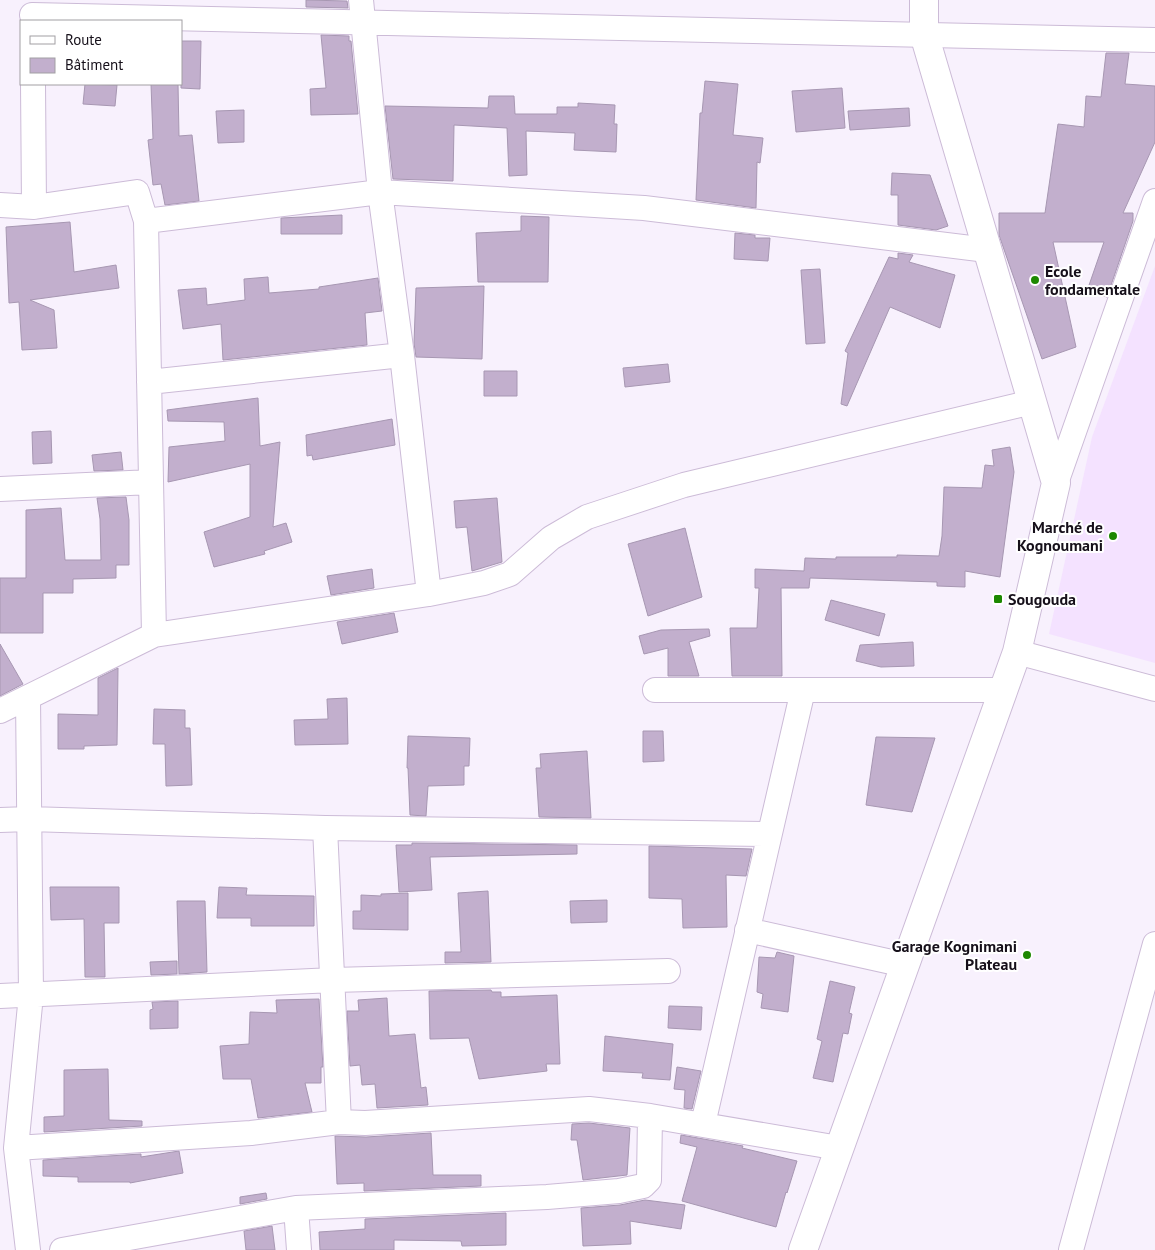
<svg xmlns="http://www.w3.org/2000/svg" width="1155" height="1250" font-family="'PT Sans',sans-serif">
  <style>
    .built { fill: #f4e2ff }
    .building { fill: #c2afcd; stroke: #a797b2 }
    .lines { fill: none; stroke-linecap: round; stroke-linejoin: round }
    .minor-casing { stroke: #ccbbd7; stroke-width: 26 }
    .tertiary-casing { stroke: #ccbbd7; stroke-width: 30 }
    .minor { stroke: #fff; stroke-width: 24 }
    .tertiary { stroke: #fff; stroke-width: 28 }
    .poi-dot { fill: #1d8800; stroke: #fff; stroke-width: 2 }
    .labels { text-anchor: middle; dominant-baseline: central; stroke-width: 4; stroke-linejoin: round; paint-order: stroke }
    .poi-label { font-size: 16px; font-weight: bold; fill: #16101a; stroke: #fff; text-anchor: start }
  </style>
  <rect width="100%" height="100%" fill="#f8f1fd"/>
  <path class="built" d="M 1155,266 L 1155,663 L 1049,634 L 1092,437 Z"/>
  <path class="building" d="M 306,0 L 347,1 L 348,8 L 306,7 Z
    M 321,35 L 349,36 L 349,41 L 351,41 L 358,114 L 311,115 L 310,89 L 326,88 Z
    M 181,41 L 201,41 L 200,89 L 181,88 Z
    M 1106,53 L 1129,53 L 1125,84 L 1155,86 L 1155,142 L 1123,213 L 1133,213 L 1133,221 L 1107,297 L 1087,291 L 1104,242 L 1053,242 L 1076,347 L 1042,359 L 999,235 L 999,213 L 1045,213 L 1058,124 L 1084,127 L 1086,96 L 1101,97 Z
    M 705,81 L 738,84 L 733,135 L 763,138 L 760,163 L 757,162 L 756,208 L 696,200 L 700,113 L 702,113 Z
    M 85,84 L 117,85 L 115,106 L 83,104 Z
    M 151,84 L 178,84 L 179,136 L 192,135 L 199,201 L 165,205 L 161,184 L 153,185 L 148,140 L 153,139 Z
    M 842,88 L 845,128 L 796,132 L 792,91 Z
    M 489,96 L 514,96 L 515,114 L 557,114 L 557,107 L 578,107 L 578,103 L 615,105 L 614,124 L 617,124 L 616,152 L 574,150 L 575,133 L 526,131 L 527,175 L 509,176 L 507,128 L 454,125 L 453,181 L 393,179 L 385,106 L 488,108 Z
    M 909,108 L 910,126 L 850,130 L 848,111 Z
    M 244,110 L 244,142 L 218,143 L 216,111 Z
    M 892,173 L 930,175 L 948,226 L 936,230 L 898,225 L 898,195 L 891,195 Z
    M 342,215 L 342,234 L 281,234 L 281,218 Z
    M 521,216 L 549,217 L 548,282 L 478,282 L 476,233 L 521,231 Z
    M 70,222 L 74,272 L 116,265 L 119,288 L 30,300 L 54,310 L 57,348 L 22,350 L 19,302 L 9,303 L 6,227 Z
    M 735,233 L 755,235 L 755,238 L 770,238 L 768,261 L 734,259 Z
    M 898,253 L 913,255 L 909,262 L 955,275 L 940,328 L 890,307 L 847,406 L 841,404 L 848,353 L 845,351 L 889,257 L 898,259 Z
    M 820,269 L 825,343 L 806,344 L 801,270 Z
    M 268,277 L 269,293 L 319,289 L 319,287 L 378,278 L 382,311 L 365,313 L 367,345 L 223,360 L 221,324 L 183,329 L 178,290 L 206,288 L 207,305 L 245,300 L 244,279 Z
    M 484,286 L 482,359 L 416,357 L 414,343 L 416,288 Z
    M 668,364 L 670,382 L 625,387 L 623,368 Z
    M 484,371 L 517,371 L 517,396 L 484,396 Z
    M 258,398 L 260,446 L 280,442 L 273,527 L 286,523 L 292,542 L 264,551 L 265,554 L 214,567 L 204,532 L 250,517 L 250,464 L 168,482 L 169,447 L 225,441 L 224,422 L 168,421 L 167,410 Z
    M 392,419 L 395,445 L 313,460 L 312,455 L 307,456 L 306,435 Z
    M 51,431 L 52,463 L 33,464 L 32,432 Z
    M 1010,447 L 1014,472 L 1000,577 L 965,571 L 965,587 L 937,586 L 937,582 L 810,578 L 809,588 L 781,588 L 782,676 L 732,676 L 730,628 L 757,628 L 759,588 L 755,588 L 755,569 L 804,571 L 805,558 L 836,559 L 836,557 L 897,557 L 897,555 L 939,556 L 942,536 L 944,487 L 982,488 L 985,465 L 994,466 L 992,450 Z
    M 121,452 L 123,470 L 94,471 L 92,455 Z
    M 126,497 L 129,520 L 129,565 L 116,565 L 116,578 L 73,579 L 73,593 L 43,593 L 43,633 L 0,633 L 0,578 L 26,578 L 26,510 L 61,508 L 65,560 L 101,560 L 100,519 L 97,498 Z
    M 497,498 L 502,562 L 472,571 L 467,527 L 456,528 L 454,501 Z
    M 685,528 L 702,597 L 648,616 L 628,544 Z
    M 372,569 L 374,588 L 331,595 L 327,576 Z
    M 831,600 L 885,614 L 879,636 L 825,620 Z
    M 394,613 L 398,632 L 342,644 L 337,622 Z
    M 709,629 L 710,636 L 689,642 L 699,676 L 668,676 L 668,648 L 644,654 L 639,636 L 661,630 Z
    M 913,642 L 914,666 L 881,667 L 856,661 L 860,645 Z
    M 0,644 L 23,684 L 0,696 Z
    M 118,668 L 117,745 L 84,746 L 84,749 L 58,749 L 58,714 L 98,715 L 98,678 Z
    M 347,698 L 348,744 L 295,745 L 294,720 L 328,719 L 327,699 Z
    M 154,709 L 185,710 L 185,728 L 190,728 L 192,785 L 166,786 L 165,744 L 153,744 Z
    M 643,731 L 663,731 L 664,761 L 643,762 Z
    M 408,736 L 470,738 L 469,766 L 464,766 L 464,785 L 428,786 L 426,816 L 410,815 L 408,768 L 407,768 Z
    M 876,737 L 935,738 L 912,812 L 866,805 Z
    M 587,751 L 591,818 L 539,817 L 536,768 L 541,768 L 540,754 Z
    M 412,843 L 577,845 L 577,854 L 430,857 L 432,890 L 399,892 L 396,845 L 412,845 Z
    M 649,846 L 752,849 L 746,876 L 726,875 L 727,927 L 683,928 L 682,899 L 649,898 Z
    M 50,887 L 119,887 L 119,923 L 104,923 L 105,977 L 85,977 L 84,919 L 51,920 Z
    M 219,887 L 247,888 L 246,895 L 314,896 L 314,926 L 251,926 L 251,918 L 217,918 Z
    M 488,891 L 491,962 L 445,963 L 445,952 L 461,952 L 458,893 Z
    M 408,893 L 408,930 L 353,929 L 353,911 L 361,911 L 361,895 L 381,896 L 381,894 Z
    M 607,900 L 607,922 L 571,923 L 570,901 Z
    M 177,901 L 205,901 L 207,972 L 179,974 Z
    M 777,952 L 794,956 L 788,1012 L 761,1008 L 763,994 L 757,992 L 759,957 L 775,958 Z
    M 177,961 L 177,974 L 151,975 L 150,962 Z
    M 830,981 L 855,987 L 849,1013 L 852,1014 L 848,1034 L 843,1033 L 833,1082 L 813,1078 L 822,1041 L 817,1039 Z
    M 491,990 L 492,992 L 501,992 L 501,997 L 557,995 L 560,1064 L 546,1064 L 547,1071 L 479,1079 L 469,1038 L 430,1039 L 429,991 Z
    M 387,998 L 389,1036 L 415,1034 L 421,1088 L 426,1087 L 428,1105 L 377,1108 L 375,1084 L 362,1085 L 360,1065 L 350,1066 L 347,1011 L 359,1011 L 358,1000 Z
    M 319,999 L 323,1067 L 321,1067 L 321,1083 L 305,1083 L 312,1112 L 258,1118 L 251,1079 L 223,1079 L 220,1046 L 249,1044 L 250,1012 L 277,1013 L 276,1000 Z
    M 178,1001 L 178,1028 L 150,1029 L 150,1010 L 153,1009 L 152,1002 Z
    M 669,1006 L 702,1007 L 701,1030 L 668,1028 Z
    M 605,1036 L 673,1044 L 670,1080 L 642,1078 L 643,1073 L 603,1071 Z
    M 677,1067 L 701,1071 L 692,1109 L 684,1108 L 685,1090 L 674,1089 Z
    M 108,1069 L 109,1120 L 142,1121 L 142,1126 L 44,1132 L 44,1117 L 64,1116 L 64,1070 Z
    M 589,1123 L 630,1128 L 627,1175 L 583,1180 L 577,1140 L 571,1140 L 572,1124 Z
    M 431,1133 L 433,1175 L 481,1175 L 481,1186 L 364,1191 L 364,1183 L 337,1184 L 335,1136 L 366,1137 Z
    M 681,1135 L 743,1146 L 742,1148 L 797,1161 L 787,1193 L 786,1192 L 776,1227 L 682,1201 L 697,1147 L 680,1143 Z
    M 179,1151 L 183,1173 L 130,1183 L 130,1182 L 78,1182 L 78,1177 L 43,1176 L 43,1160 L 141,1154 L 141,1157 Z
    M 266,1193 L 267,1199 L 240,1204 L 240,1197 Z
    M 645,1200 L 685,1205 L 681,1229 L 630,1221 L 631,1244 L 583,1246 L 581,1208 L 620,1205 Z
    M 506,1213 L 506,1245 L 462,1246 L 461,1241 L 394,1240 L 394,1250 L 320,1250 L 319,1232 L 365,1229 L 365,1219 Z
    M 272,1226 L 275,1250 L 246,1250 L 244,1231 Z"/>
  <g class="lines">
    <g class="minor-casing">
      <path id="minor" d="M 361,0 L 380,192 L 402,355 L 429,594
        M 32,15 L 1155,40
        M 33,84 L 34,207
        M 0,205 L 34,207 L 137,192 L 146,221 L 154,635
        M 146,221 L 380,192 L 644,208 L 987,250
        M 149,382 L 402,355
        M 1056,483 L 1155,201
        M 0,489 L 151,482
        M 1017,652 L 1155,689
        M 655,690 L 1003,690
        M 28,697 L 31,995 L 16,1148 L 28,1250
        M 0,711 L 154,635 L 429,594 L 484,583 L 510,574 L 551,538 L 587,517 L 684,485 L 1032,402
        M 0,820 L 29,819 L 325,828 L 769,834
        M 325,828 L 339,1122
        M 747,930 L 905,965
        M 0,996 L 333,980 L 668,971
        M 703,1124 L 803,690
        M 16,1148 L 251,1133 L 339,1122 L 365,1123 L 589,1109 L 650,1116 L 839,1148
        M 296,1208 L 299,1250
        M 62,1250 L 296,1208 L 547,1197 L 619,1191 L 643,1186 L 649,1180 L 650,1116
        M 1071,1250 L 1155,944"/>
    </g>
    <g class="tertiary-casing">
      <path id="tertiary" d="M 803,1250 L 1017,652 L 1056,483 L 924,34 L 924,0"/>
    </g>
    <use href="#minor" class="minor"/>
    <use href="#tertiary" class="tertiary"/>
  </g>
  <g class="poi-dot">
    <circle cx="1035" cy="280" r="5"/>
    <circle cx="1113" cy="536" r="5"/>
    <rect x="993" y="594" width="10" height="10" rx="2.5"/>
    <circle cx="1027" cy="955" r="5"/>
  </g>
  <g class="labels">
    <g class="poi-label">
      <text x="1045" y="271">Ecole<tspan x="1045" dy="18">fondamentale</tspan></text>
      <text x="1103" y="527" text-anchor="end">Marché de<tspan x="1103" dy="18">Kognoumani</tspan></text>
      <text x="1008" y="599">Sougouda</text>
      <text x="1017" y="946" text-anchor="end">Garage Kognimani<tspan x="1017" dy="18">Plateau</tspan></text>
    </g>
  </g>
  <rect x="20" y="20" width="162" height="65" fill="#ffffff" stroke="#a29fa3"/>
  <rect x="30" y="36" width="25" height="8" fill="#ffffff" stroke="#a29fa3"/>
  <text x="65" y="45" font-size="15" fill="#16101a">Route</text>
  <rect x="30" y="58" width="25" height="15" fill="#c2afcd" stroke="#a29fa3"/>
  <text x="65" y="70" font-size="15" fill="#16101a">Bâtiment</text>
</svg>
